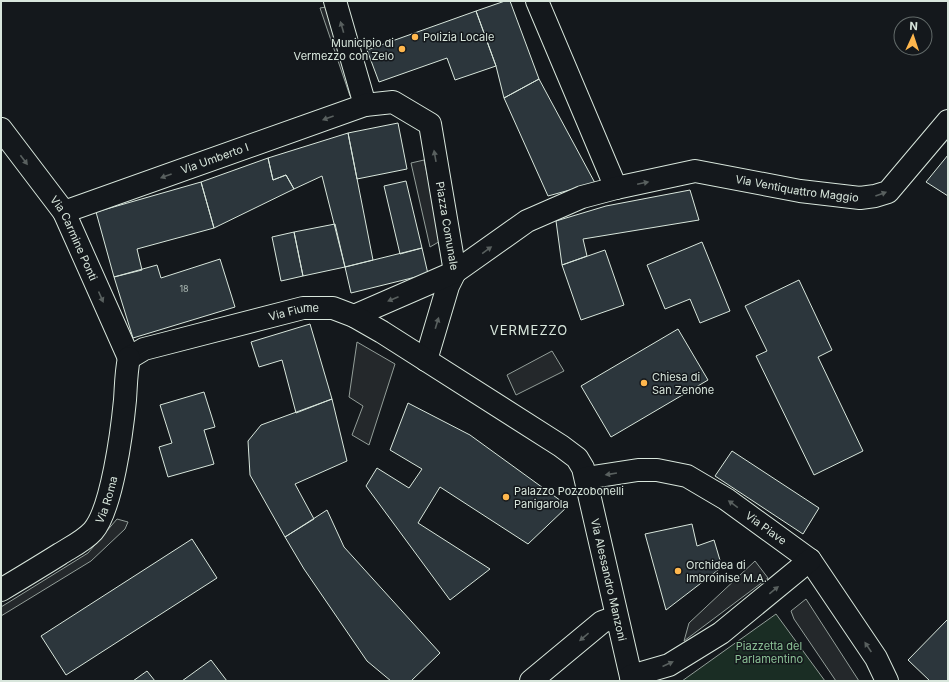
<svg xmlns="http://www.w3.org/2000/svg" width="949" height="682" font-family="Inter,sans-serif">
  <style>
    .green { fill: #1a2d24; stroke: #939e99 }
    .parking { fill: #24282b; stroke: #939e99 }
    .building { fill: #2c363c; stroke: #d8e6dc }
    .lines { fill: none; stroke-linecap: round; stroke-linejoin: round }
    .street-casing { stroke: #d8e6dc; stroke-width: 24 }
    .street { stroke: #14181c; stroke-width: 22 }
    .oneway { fill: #59605f }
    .poi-dot { fill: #ffb74d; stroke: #14181c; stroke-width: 1.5 }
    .labels { text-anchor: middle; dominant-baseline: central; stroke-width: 3; stroke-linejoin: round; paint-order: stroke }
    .number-label { font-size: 9px; fill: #adbab4 }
    .poi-label { font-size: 11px; fill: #d8e6dc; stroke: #14181c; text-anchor: start }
    .street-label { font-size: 11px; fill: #d8e6dc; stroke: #14181c }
    .park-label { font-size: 11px; fill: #8ac095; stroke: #14181c }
    .quarter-label { font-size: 13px; letter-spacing: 1px; fill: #d8e6dc; stroke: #14181c }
  </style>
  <rect width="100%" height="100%" fill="#14181c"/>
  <path class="green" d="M 776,614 L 825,681 L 682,681 Z"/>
  <path class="parking" d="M 326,7 L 356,95 L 350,96 L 320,8 Z
    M 424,160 L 442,240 L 430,247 L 411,163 Z
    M 357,342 L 395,364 L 369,445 L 352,435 L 363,406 L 349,397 Z
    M 552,351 L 564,371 L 516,395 L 507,375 Z
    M 117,519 L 128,522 L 125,529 L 91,561 L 1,616 L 1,607 L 88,553 Z
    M 755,561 L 768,578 L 684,641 L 689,623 Z
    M 806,599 L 859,681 L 836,681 L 794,619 L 791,611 Z"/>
  <path class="building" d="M 505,1 L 510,1 L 539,79 L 504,98 L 496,66 L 476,11 Z
    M 476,11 L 496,66 L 455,80 L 447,58 L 379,82 L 367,50 Z
    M 539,79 L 595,183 L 548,196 L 504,98 Z
    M 398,123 L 407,169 L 357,179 L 348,133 Z
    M 348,133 L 373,260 L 345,267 L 322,176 L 294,189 L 286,175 L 273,180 L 268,158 Z
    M 948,155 L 948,196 L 926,182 Z
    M 268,158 L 273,180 L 286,175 L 294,189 L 214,228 L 201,182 Z
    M 406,181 L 422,248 L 400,254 L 384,186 Z
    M 201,182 L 214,228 L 137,249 L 142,270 L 114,277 L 96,212 Z
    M 690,190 L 699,220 L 583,239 L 587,256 L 562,265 L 556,221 L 606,206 Z
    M 335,224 L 345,267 L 303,276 L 294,232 Z
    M 294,232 L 303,276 L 281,281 L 272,237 Z
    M 702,242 L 730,311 L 700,323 L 690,299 L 665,309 L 647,265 Z
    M 422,248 L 428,274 L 351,293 L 345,267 Z
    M 605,250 L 624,305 L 581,320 L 562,265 Z
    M 220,259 L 235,307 L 133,338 L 114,277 L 157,265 L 161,278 Z
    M 799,280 L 832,350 L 818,357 L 863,451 L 814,475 L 756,356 L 767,351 L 745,306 Z
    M 310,324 L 332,399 L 296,413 L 282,360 L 259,367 L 251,342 Z
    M 678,329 L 708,380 L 611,437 L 581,386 Z
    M 204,392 L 215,427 L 204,430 L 214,464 L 168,477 L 159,447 L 172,443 L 160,405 Z
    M 332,399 L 347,461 L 295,484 L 314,519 L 285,537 L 250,475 L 248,441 L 261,425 Z
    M 408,403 L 470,435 L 568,506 L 528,544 L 440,487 L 418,523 L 490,569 L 450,600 L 366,486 L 377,468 L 409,488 L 422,469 L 390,450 Z
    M 732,451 L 819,508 L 803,534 L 715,476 Z
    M 327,510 L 344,547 L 440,653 L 411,681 L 391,681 L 367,661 L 304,569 L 285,537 Z
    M 692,524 L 697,546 L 714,540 L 722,567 L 666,610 L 645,534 Z
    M 192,539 L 217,578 L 66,675 L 41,636 Z
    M 948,619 L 948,681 L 930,681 L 908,660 Z
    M 211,660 L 227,681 L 182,681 Z
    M 147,671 L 155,681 L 133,681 Z"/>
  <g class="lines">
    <g class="street-casing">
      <g id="street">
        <path d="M 335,1 L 365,105"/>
        <path d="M 537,1 L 616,188"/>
        <path id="s1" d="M 1,129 L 64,212 L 129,358"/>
        <path id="s2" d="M 64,212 L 365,105 L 393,102 L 430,124 L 455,272 L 448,286 L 426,360"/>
        <path id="s3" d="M 354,316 L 455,272 L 527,221 L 582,197 L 616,188 L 695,171 L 800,191 L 860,198 L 875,196 L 888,192 L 948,121"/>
        <path id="s4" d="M 129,358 L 144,349 L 303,308 L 333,308 L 354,316 L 382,332 L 561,446 L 577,458 L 583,468 L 632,681"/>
        <path id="s5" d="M 586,478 L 638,470 L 657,470 L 687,476 L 726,499 L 810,560 L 876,658 L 887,681"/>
        <path id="s6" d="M 1,590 C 21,578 41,566 60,554 C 71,547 84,541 93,531 C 112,509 122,431 125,400 C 126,386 126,372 129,358"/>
        <path d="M 631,676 L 669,665 L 721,633 L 810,560"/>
        <path d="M 531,681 L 602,622 L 616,617"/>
      </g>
    </g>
    <use href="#street" class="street"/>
  </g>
  <defs><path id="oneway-solid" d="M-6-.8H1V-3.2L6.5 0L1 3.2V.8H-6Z"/></defs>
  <g class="oneway">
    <use href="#oneway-solid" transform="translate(342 27) rotate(-106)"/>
    <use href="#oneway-solid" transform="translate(328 118) rotate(160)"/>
    <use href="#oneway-solid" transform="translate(435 156) rotate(-100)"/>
    <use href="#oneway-solid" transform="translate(24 160) rotate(53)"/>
    <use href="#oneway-solid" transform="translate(166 176) rotate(160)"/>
    <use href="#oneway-solid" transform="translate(643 183) rotate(-12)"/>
    <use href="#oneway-solid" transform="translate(881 194) rotate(-20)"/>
    <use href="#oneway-solid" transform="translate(487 250) rotate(-36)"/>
    <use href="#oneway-solid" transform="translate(101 297) rotate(66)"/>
    <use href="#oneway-solid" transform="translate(393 299) rotate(157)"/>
    <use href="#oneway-solid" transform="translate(437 323) rotate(-73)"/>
    <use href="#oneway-solid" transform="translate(611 474) rotate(171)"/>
    <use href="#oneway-solid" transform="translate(733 504) rotate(-144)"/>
    <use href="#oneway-solid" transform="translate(774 590) rotate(-39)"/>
    <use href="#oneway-solid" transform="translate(584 637) rotate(140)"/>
    <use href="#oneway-solid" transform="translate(868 647) rotate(-124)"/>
    <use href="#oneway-solid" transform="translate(668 664) rotate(-24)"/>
  </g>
  <g class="poi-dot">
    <circle cx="415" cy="37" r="4"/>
    <circle cx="402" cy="49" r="4"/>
    <circle cx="644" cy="383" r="4"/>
    <circle cx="506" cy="497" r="4"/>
    <circle cx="678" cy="571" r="4"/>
  </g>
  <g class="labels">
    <g class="number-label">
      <text x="184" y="288">18</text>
    </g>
    <g class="poi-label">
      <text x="423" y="37">Polizia Locale</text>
      <text x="394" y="43" text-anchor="end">Municipio di<tspan x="394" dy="13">Vermezzo con Zelo</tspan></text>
      <text x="652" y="377">Chiesa di<tspan x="652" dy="13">San Zenone</tspan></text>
      <text x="514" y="491">Palazzo Pozzobonelli<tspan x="514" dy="13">Panigarola</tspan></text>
      <text x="686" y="565">Orchidea di<tspan x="686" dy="13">Imbroinise M.A.</tspan></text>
    </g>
    <g class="street-label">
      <text stroke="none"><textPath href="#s2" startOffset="160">Via Umberto I</textPath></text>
      <text stroke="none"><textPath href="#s3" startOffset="478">Via Ventiquattro Maggio</textPath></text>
      <text stroke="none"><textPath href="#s2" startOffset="494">Piazza Comunale</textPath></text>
      <text stroke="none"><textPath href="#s1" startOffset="132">Via Carmine Ponti</textPath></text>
      <text stroke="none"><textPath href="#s4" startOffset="172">Via Fiume</textPath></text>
      <text stroke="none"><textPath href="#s6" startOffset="144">Via Roma</textPath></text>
      <text stroke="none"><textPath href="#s5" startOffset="197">Via Piave</textPath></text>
      <text stroke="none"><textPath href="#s4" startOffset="625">Via Alessandro Manzoni</textPath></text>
    </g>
    <g class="park-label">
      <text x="769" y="646">Piazzetta del<tspan x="769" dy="13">Parlamentino</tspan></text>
    </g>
    <g class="quarter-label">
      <text x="529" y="330">VERMEZZO</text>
    </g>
  </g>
  <rect width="949" height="682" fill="none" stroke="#d8e6dc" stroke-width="4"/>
  <g transform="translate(913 36) rotate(3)"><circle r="19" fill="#14181c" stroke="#626a69"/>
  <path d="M0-3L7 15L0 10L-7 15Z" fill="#ffb74d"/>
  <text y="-6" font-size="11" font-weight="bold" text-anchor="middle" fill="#d8e6dc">N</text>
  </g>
</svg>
